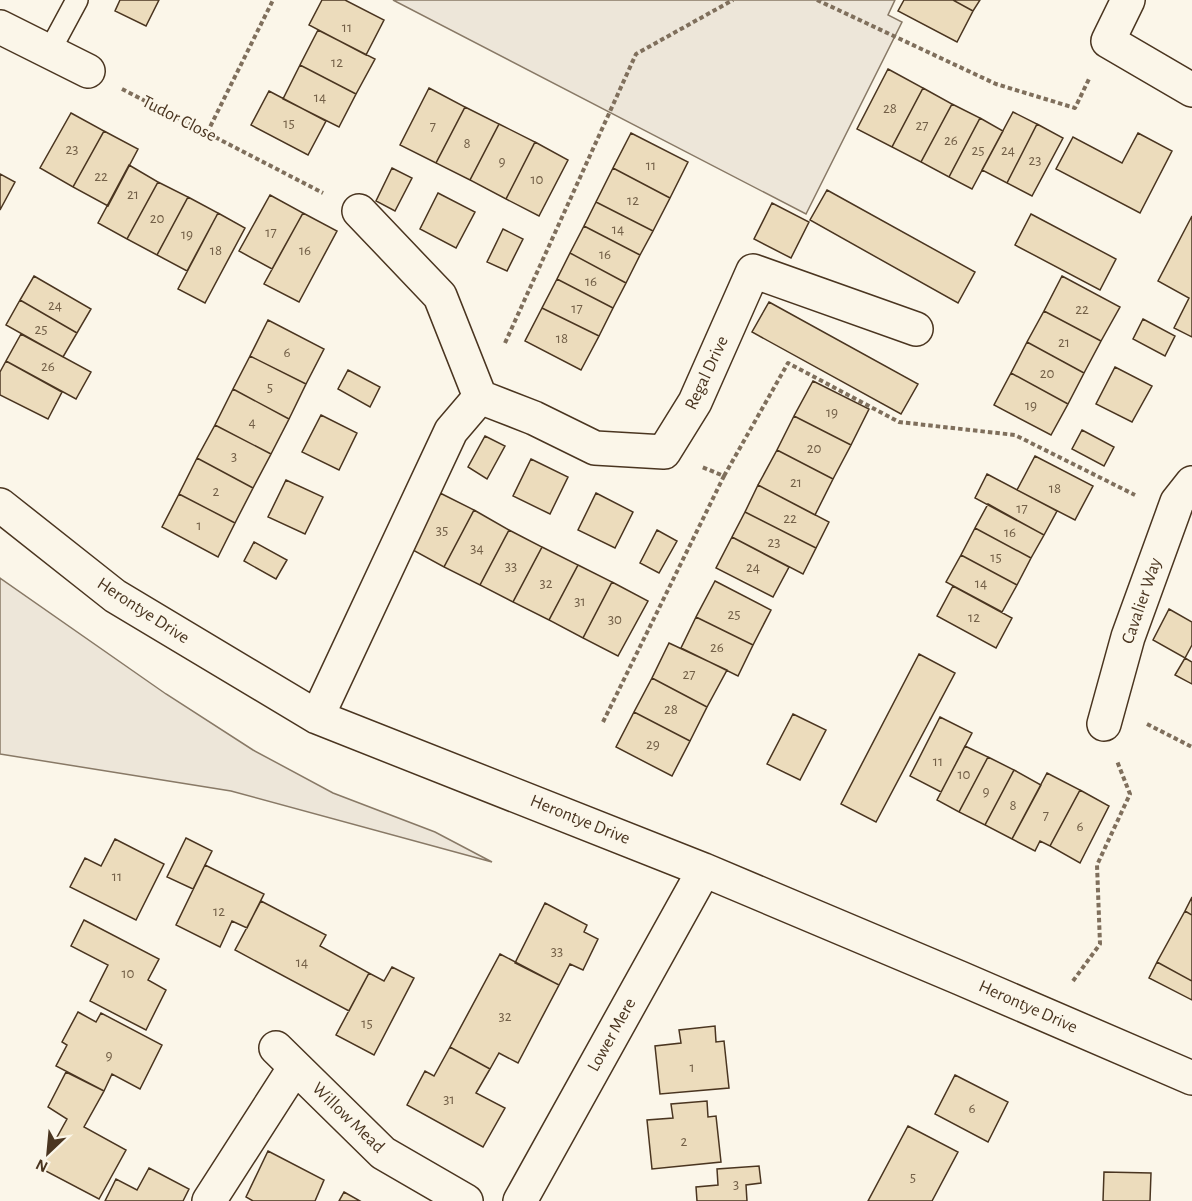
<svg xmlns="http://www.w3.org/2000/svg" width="1192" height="1201" font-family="'Alegreya Sans',sans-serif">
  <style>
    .green { fill: #ede6d9; stroke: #887966; stroke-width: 1.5 }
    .building { fill: #ecdcbc; stroke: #4a3520; stroke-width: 1.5 }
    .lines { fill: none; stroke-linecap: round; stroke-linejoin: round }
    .lane-casing { stroke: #4a3520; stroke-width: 24 }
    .street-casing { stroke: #4a3520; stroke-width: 36 }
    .path { stroke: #7f6f5c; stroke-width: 4; stroke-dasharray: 4.5 3; stroke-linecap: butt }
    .lane { stroke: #fbf6e9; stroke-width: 21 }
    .street { stroke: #fbf6e9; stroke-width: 33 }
    .labels { text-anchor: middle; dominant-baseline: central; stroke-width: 4.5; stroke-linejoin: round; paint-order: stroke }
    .number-label { font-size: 15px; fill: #725f47 }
    .street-label { font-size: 18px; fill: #4a3520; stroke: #fbf6e9 }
  </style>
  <rect width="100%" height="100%" fill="#fbf6e9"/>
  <path class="green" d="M 393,0 L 895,0 L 888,15 L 902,22 L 806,214 Z
    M 0,578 L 166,694 L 253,750 L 333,793 L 435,832 L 492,862 L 231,791 L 0,754 Z"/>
  <path class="building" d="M 120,0 L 159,0 L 146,26 L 115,11 Z
    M 322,0 L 345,0 L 384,20 L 366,55 L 309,25 Z
    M 904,0 L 953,0 L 973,11 L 957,42 L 898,11 Z
    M 953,0 L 980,0 L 973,11 Z
    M 318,30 L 375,59 L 356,94 L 300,65 Z
    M 300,65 L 356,94 L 339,127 L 283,99 Z
    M 888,69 L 923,88 L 892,147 L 857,129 Z
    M 429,88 L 465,107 L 436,163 L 400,145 Z
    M 923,88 L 952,104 L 921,162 L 892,147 Z
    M 269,91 L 326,121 L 308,155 L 251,125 Z
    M 952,104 L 980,118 L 949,177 L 921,162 Z
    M 465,107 L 499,124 L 470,180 L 436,163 Z
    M 1013,112 L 1037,124 L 1007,183 L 982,170 Z
    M 71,113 L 104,131 L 73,187 L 40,168 Z
    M 980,118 L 1003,131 L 972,189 L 949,177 Z
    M 499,124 L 535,142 L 506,199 L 470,180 Z
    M 1037,124 L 1063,138 L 1032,196 L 1007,183 Z
    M 104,131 L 138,149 L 108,206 L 73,187 Z
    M 631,133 L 688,162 L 670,198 L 613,168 Z
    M 1138,133 L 1172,151 L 1140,213 L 1056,169 L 1073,137 L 1122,163 Z
    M 535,142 L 568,160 L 539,216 L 506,199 Z
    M 129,165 L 158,182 L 127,239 L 98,223 Z
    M 392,168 L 412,178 L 395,211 L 376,201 Z
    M 613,168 L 670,198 L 653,231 L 596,202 Z
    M 0,174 L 15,182 L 0,210 Z
    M 158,182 L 188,197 L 157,255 L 127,239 Z
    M 827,190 L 975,272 L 958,303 L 810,220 Z
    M 438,193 L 475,212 L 456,248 L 420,229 Z
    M 270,195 L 303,213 L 272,269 L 239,251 Z
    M 188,197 L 218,213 L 187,271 L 157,255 Z
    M 596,202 L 653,231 L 640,255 L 584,226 Z
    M 772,203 L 809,222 L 791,258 L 754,239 Z
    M 218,213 L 245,228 L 205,303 L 178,289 Z
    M 303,213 L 337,231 L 299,302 L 264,284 Z
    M 1031,214 L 1116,259 L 1100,290 L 1015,245 Z
    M 1192,216 L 1192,337 L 1174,328 L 1189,298 L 1158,281 Z
    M 584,226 L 640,255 L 626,283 L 570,253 Z
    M 503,229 L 523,239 L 507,271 L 487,262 Z
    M 570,253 L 626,283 L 613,308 L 557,279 Z
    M 34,276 L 91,309 L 77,333 L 20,300 Z
    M 1062,276 L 1120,307 L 1101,341 L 1044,311 Z
    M 557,279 L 613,308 L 599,336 L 542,308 Z
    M 20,300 L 77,333 L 63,357 L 6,325 Z
    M 769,302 L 918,384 L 901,414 L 752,332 Z
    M 542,308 L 599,336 L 581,370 L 525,341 Z
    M 1044,311 L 1101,341 L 1084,373 L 1027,342 Z
    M 1143,319 L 1175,336 L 1165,356 L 1133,339 Z
    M 268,320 L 324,349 L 306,384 L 250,356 Z
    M 21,334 L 91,372 L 76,399 L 6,361 Z
    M 1027,342 L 1084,373 L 1068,404 L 1011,373 Z
    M 250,356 L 306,384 L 289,419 L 233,389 Z
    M 6,361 L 62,392 L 48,419 L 0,395 L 0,372 Z
    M 1115,367 L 1152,386 L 1132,422 L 1096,404 Z
    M 348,370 L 380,387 L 370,407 L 338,389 Z
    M 1011,373 L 1068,404 L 1051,435 L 994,405 Z
    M 813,381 L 869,409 L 851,445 L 794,416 Z
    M 233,389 L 289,419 L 271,454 L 215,425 Z
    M 321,415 L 357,433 L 339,470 L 302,452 Z
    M 794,416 L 851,445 L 833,479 L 777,450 Z
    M 215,425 L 271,454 L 253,488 L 197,458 Z
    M 1082,430 L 1114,447 L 1104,466 L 1072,449 Z
    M 485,436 L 505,446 L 487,479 L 468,467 Z
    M 777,450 L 833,479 L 815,515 L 758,485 Z
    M 1035,456 L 1093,486 L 1075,520 L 1017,490 Z
    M 197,458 L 253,488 L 235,523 L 179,494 Z
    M 531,459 L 568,477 L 550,514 L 513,496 Z
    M 987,474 L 1057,511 L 1044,535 L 975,498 Z
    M 286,480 L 323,497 L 305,534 L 268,517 Z
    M 758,485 L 829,522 L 816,548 L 745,512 Z
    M 440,493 L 474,510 L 444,567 L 411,549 Z
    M 596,493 L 633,512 L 615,548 L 578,530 Z
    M 179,494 L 235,523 L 218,557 L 162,527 Z
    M 988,504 L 1044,535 L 1031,558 L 975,528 Z
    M 474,510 L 509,530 L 480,585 L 444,567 Z
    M 745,512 L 816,548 L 803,574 L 732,537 Z
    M 975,528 L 1031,558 L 1017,585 L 961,555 Z
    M 509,530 L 542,547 L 513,602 L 480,585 Z
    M 657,530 L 677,541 L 659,573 L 640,563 Z
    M 732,537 L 789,567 L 773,597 L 716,568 Z
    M 254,542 L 287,560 L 276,579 L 244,561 Z
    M 542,547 L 578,565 L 549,620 L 513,602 Z
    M 961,555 L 1017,585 L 1002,612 L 946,582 Z
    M 578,565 L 612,582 L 583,638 L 549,620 Z
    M 715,581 L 771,610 L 753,645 L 696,617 Z
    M 612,582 L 648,601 L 618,656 L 583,638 Z
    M 953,586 L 1012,618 L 996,648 L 937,616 Z
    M 1169,609 L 1192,622 L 1192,645 L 1185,658 L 1153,640 Z
    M 696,617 L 753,645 L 738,676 L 681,648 Z
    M 669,643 L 727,670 L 707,707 L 652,678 Z
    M 919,654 L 955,673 L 876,822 L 841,804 Z
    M 1185,658 L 1192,662 L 1192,684 L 1175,675 Z
    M 652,678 L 707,707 L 690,741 L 634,712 Z
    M 634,712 L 690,741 L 672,776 L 616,747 Z
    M 793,714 L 826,730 L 800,780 L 767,764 Z
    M 940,717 L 972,733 L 941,792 L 910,776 Z
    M 965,746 L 988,757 L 959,812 L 937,800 Z
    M 988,757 L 1014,770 L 985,825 L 959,812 Z
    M 1014,770 L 1041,785 L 1012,839 L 985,825 Z
    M 1047,773 L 1080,790 L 1050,846 L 1040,841 L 1035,851 L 1012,839 Z
    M 1080,790 L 1109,806 L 1080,863 L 1050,846 Z
    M 186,838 L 212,851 L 193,889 L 167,877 Z
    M 115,839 L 164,864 L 136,920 L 70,887 L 85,858 L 101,866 Z
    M 205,865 L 264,894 L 247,928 L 232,921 L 220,947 L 176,925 Z
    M 1192,897 L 1192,915 L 1185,911 Z
    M 261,901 L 326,935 L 320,946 L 369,973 L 349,1011 L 235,950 Z
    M 545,903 L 587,925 L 584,932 L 598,939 L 583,970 L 570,964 L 559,985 L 515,963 Z
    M 1185,911 L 1192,915 L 1192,981 L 1157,962 Z
    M 84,920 L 159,959 L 148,980 L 166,990 L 146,1030 L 90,1001 L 108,965 L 71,946 Z
    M 500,954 L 559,985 L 518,1063 L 499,1053 L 490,1069 L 450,1047 Z
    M 1157,962 L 1192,981 L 1192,1000 L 1149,978 Z
    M 392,967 L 414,978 L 374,1055 L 336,1035 L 369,973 L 384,981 Z
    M 78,1012 L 96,1022 L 101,1013 L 162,1045 L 140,1089 L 112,1074 L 104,1091 L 56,1066 L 67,1045 L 62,1042 Z
    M 715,1026 L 716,1042 L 724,1041 L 729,1088 L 660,1094 L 655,1046 L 681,1043 L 679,1030 Z
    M 450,1047 L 490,1069 L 476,1093 L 505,1108 L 483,1147 L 407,1105 L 425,1071 L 434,1076 Z
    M 66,1072 L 104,1091 L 84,1127 L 126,1150 L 99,1199 L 40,1168 L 67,1119 L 48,1107 Z
    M 955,1075 L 1008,1102 L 988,1142 L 935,1114 Z
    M 707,1101 L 708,1117 L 716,1116 L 721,1162 L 652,1169 L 647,1120 L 673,1118 L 671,1104 Z
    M 908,1126 L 958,1152 L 932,1201 L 868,1201 Z
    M 268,1151 L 324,1180 L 315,1201 L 253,1201 L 246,1197 Z
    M 759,1166 L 761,1183 L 746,1185 L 747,1201 L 697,1201 L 696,1187 L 718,1185 L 717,1169 Z
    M 149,1168 L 189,1189 L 183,1201 L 105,1201 L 116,1179 L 137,1190 Z
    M 1104,1172 L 1151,1173 L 1150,1201 L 1103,1201 Z
    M 344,1192 L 360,1201 L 339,1201 Z"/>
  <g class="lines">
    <g class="lane-casing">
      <path id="lane" d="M 49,52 L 77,0"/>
    </g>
    <g class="street-casing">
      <path id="street" d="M 1128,0 L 1108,41 L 1192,90
        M 0,27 L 88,71
        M 359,211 L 440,296 L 480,397
        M 0,505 L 115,596 L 317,717 L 704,870 L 960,978 L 1192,1078
        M 317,717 L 451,431 L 480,397 L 534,418 L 595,448 L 664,452 L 695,402 L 753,271 L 916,329
        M 1104,724 L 1128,637 L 1173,513 L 1177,502 L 1192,483
        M 276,1048 L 383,1153 L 466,1201
        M 209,1201 L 295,1067
        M 520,1201 L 704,870"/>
    </g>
    <path class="path" d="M 817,0 L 996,84 L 1075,108 L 1089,79
      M 122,89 L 323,193
      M 207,133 L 273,0
      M 505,343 L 636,54 L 733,0
      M 724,476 L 788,363 L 899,422 L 1015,435 L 1135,495
      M 603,722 L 724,476 L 702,467
      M 1147,724 L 1192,747
      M 1073,981 L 1100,944 L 1097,865 L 1130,794 L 1117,761"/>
    <use href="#lane" class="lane"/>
    <use href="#street" class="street"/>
  </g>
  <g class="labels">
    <g class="number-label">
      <text x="347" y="27">11</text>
      <text x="337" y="62">12</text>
      <text x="320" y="97">14</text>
      <text x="890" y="108">28</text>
      <text x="289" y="123">15</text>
      <text x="922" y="125">27</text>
      <text x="433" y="126">7</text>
      <text x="951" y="140">26</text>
      <text x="467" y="143">8</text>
      <text x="72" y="149">23</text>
      <text x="978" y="150">25</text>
      <text x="1008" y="150">24</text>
      <text x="1035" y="160">23</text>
      <text x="502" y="161">9</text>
      <text x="651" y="165">11</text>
      <text x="101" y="176">22</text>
      <text x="537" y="179">10</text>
      <text x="133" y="194">21</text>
      <text x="633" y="200">12</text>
      <text x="157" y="218">20</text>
      <text x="618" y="229">14</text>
      <text x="271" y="232">17</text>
      <text x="187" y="234">19</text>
      <text x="216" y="250">18</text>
      <text x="305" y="250">16</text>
      <text x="605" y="254">16</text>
      <text x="591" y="281">16</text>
      <text x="55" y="305">24</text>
      <text x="577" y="308">17</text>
      <text x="1082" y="309">22</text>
      <text x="41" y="329">25</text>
      <text x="562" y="338">18</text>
      <text x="1064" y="342">21</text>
      <text x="287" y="352">6</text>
      <text x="48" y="366">26</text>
      <text x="1047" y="373">20</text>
      <text x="270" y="387">5</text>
      <text x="1031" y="405">19</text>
      <text x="832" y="412">19</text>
      <text x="252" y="422">4</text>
      <text x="814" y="448">20</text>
      <text x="234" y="456">3</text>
      <text x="796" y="482">21</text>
      <text x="1055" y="488">18</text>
      <text x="216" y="491">2</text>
      <text x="1022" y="508">17</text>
      <text x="790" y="518">22</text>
      <text x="199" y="525">1</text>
      <text x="442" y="530">35</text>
      <text x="1010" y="532">16</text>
      <text x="774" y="542">23</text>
      <text x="477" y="548">34</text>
      <text x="996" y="557">15</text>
      <text x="511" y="566">33</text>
      <text x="753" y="567">24</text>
      <text x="546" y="583">32</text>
      <text x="981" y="583">14</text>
      <text x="580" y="601">31</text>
      <text x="734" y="614">25</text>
      <text x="974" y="617">12</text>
      <text x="615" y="619">30</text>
      <text x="717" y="647">26</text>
      <text x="689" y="674">27</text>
      <text x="671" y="709">28</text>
      <text x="653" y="744">29</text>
      <text x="938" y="761">11</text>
      <text x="964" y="774">10</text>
      <text x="986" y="791">9</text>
      <text x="1013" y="805">8</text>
      <text x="1046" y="815">7</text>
      <text x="1080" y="826">6</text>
      <text x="117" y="876">11</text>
      <text x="219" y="911">12</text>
      <text x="557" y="951">33</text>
      <text x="302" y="962">14</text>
      <text x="128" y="973">10</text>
      <text x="505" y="1016">32</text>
      <text x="367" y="1023">15</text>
      <text x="109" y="1055">9</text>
      <text x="692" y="1067">1</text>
      <text x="449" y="1099">31</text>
      <text x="972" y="1108">6</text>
      <text x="684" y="1141">2</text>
      <text x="913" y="1177">5</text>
      <text x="736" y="1184">3</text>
    </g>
    <g class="street-label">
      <text transform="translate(179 119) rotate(27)">Tudor Close</text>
      <text transform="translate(707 373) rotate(-65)">Regal Drive</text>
      <text transform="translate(1142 601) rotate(-71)">Cavalier Way</text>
      <text transform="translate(143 611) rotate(33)">Herontye Drive</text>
      <text transform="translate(580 820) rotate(22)">Herontye Drive</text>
      <text transform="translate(1028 1007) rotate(24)">Herontye Drive</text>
      <text transform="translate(612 1035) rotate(-61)">Lower Mere</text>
      <text transform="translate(348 1118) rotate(44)">Willow Mead</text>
    </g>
  </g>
  <g transform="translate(48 1153) rotate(206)" stroke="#fbf6e9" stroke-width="4.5" paint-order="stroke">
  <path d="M0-4.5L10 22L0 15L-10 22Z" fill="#4a3520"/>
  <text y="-9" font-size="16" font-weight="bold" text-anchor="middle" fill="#4a3520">N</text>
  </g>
</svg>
